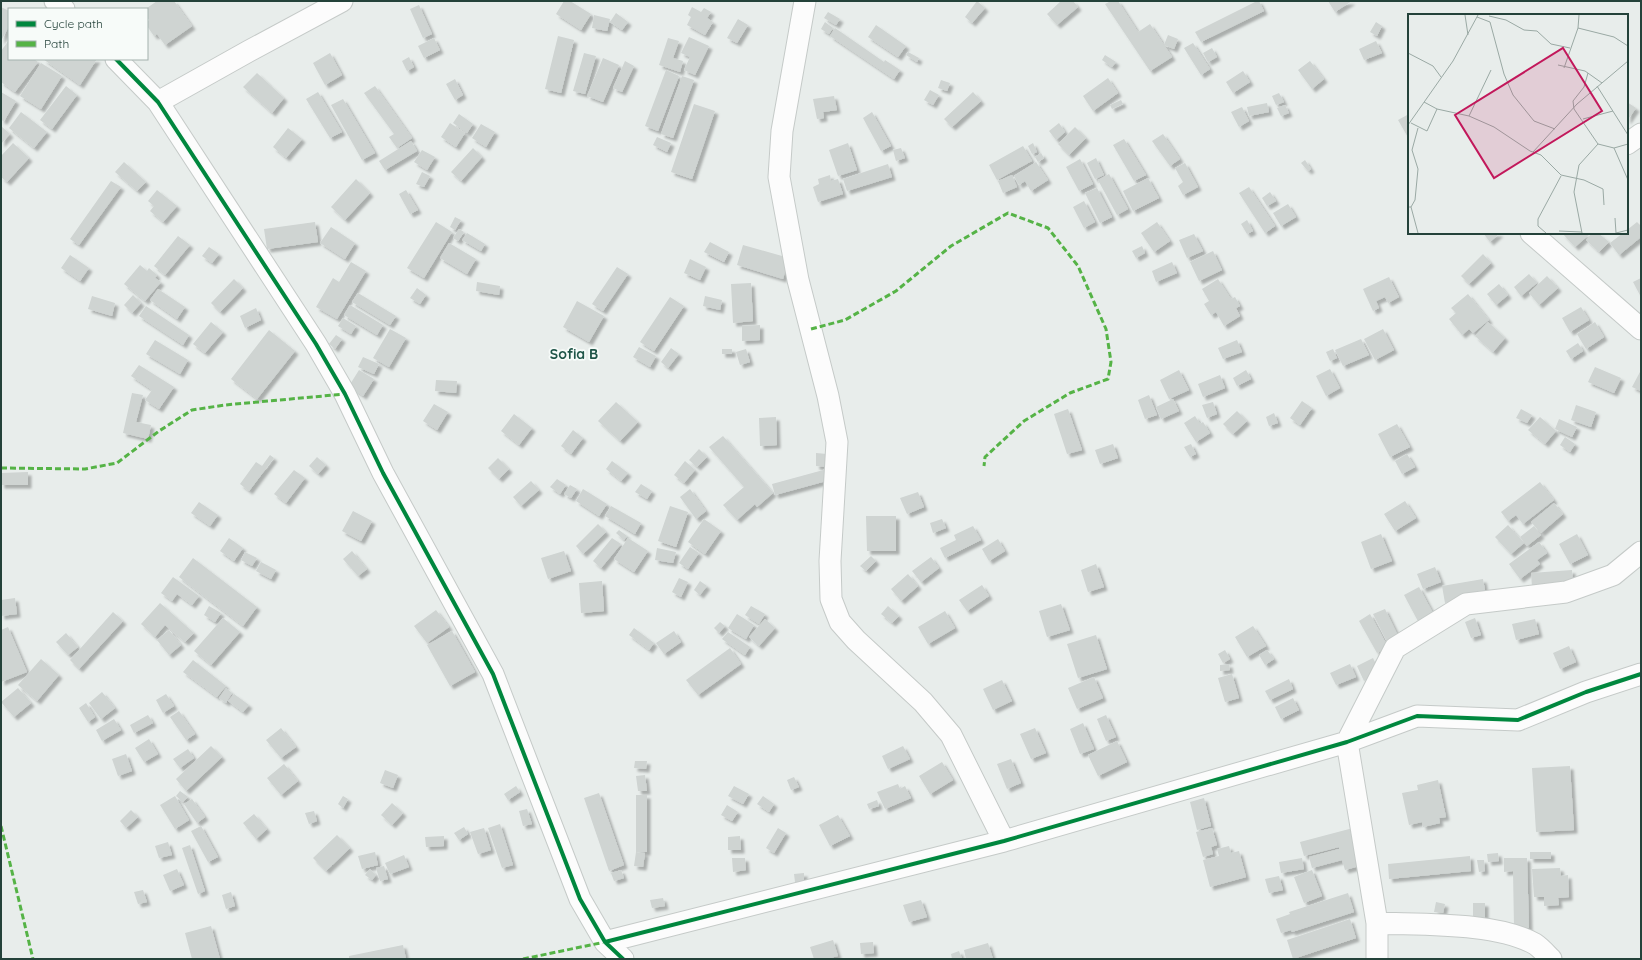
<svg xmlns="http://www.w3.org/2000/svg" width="1642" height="960" viewBox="0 0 1642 960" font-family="Quicksand,sans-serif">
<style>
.building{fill:#cfd4d2;filter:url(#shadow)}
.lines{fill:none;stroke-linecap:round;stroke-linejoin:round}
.minor-casing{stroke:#c5cac8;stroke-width:23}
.minor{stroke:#fcfcfc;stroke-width:21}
.quiet{stroke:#55b346;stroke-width:3;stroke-dasharray:6 3;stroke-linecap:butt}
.cycleway-casing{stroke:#f7fbf9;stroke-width:6}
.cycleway{stroke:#00873e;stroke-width:4}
.labels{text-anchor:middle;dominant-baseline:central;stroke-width:3.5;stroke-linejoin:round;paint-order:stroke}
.quarter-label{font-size:14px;font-weight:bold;fill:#1f5548;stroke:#f7fbf9}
.inset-road{fill:none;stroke:#9aa9a4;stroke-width:1}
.view{fill:#c2185b;fill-opacity:0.15;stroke:#c2185b;stroke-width:2}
.inset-edge{fill:none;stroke:#24423a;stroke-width:2}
</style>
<defs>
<filter id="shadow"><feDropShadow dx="3.5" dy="3.5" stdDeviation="1" flood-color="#0004"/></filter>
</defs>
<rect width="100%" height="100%" fill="#e8edeb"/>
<path class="building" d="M157,1H174L192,26L165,45L157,34L154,36L147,26V22L149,20L147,17V8Z
M564,1H570L591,14L581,30L556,14Z
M977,1L985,8L972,23L965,17Z
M1061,1H1073L1078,7L1057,25L1047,14Z
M1111,1H1118L1138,32L1150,24L1172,57L1150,71L1105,4Z
M1257,1H1259L1264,11L1201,42L1195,32Z
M1328,1H1352L1335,12Z
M419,5L432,34L423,38L410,9Z
M1,7L9,11V26L1,41Z
M692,7L701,12L704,8L711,12L707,18L713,22L705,35L687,25L691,17L688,15Z
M828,12L840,19L836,25L824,18Z
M616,13L628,22L622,30L610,22Z
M594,15L610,19L607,31L592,28Z
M738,19L748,25L737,43L727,38Z
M825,22L833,28L829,34L821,29Z
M1376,22L1382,26L1377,36L1370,32Z
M876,25L906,46L898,57L868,37Z
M835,28L884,62L885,60L900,70L894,79L830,36Z
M1168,35L1178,39L1174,49L1164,45Z
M558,36L574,40L561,93L545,89Z
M689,37L709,46L695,75L684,70L690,57L681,53Z
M434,38L440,50L424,58L418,46Z
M668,38L679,41L673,58L683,61L680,72L659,65Z
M9,40V59H34L38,62L15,92L1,82V51Z
M1376,41L1382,53L1364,60L1359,49Z
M1193,43L1210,69L1201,75L1184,48Z
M1212,48L1217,57L1208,62L1203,53Z
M908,52L919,58L917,62L906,55Z
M330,53L342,75L325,85L313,63Z
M584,53L596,56L585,94L573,91Z
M1105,55L1116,62L1112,67L1102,60Z
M409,57L414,67L407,71L402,61Z
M603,58L619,65L603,102L587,96Z
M43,59H97L80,85Z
M625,61L634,66L622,92L613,88Z
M1310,61L1324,79L1312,89L1298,70Z
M41,63L62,76L41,109L20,96Z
M666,70L679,76L658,131L645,126Z
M1243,71L1250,82L1233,93L1226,82Z
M257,73L284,98L272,113L243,87Z
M682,76L694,80L673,138L661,134Z
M1108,78L1118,93L1093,111L1083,96Z
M455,79L463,95L455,100L446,84Z
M941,80L950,83L947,91L938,88Z
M66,86L77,95L52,129L40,120Z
M375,86L412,138L397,148L389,137L394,134L364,93Z
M930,90L939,95L933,105L924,100Z
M1,92L16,101L4,121L1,120Z
M318,92L342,132L330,138L306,99Z
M973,92L981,101L952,127L944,119Z
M1279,93L1284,102L1276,105L1272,96Z
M834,96L837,110L823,112L824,118L817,119L813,99Z
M343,99L375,153L362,160L331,105Z
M1121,100L1123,104L1112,109L1110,105Z
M1627,102L1636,108L1627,121Z
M1267,103L1269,112L1249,116L1247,107Z
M694,104L715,111L692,179L671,172Z
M1285,105L1289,113L1281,116L1277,108Z
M1242,107L1249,121L1239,127L1231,112Z
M21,112L47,132L34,148L9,128Z
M872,112L891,146L881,151L863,118Z
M459,114L473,124L467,133L453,123Z
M1409,114V139L1398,120Z
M450,123L465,133L456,147L441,137Z
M1059,123L1065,132L1056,140L1049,131Z
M481,124L495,132L486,147L472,138Z
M1,126L10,134L1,144Z
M1075,127L1086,138L1069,155L1058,144Z
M288,128L302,139L286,158L273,147Z
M1163,134L1180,159L1170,166L1152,141Z
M657,137L671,143L667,152L653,145Z
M1124,139L1146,175L1134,181L1113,145Z
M411,141L417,151L385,170L379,161Z
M13,143L29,158L7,182L1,177V156Z
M848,143L857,170L838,176L829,150Z
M1033,143L1037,152L1032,154L1028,146Z
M1023,146L1032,161L997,180L989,165Z
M473,148L482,157L461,181L451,172Z
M901,148L905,158L896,161L893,150Z
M422,150L435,157L427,170L414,162Z
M1041,153L1044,158L1038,162L1035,157Z
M1096,158L1104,175L1095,179L1087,163Z
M1080,159L1093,184L1079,191L1066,167Z
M1305,160L1311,169L1308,171L1301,163Z
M124,162L146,182L137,191L115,172Z
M1036,162L1048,180L1031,191L1025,181L1019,185L1014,176Z
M1185,163L1198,187L1183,195L1178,186L1183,182L1175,168Z
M888,164L892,177L847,191L843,179Z
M422,172L430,176L424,187L416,184Z
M1109,174L1128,209L1117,215L1098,180Z
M830,175L831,181L838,179L843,194L818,202L813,187L819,184L818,179Z
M1012,175L1017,187L1003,193L998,181Z
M1148,178L1159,198L1133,211L1123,191Z
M356,179L370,193L345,220L331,207Z
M111,181L121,187L79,245L70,239Z
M1249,187L1275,226L1265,233L1239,193Z
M1097,188L1112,217L1100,223L1085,193Z
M157,190L177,206L163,222L150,211L154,206L148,201Z
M406,190L418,210L410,214L399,194Z
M1270,192L1276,201L1267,206L1262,198Z
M1084,201L1095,222L1084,228L1073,207Z
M1288,204L1296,217L1281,226L1273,213Z
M455,217L461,220L455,230L450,227Z
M1247,220L1253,231L1247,234L1241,224Z
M315,222L318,242L267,249L264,229Z
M436,222L452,232L424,278L407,268Z
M1157,222L1170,241L1154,252L1141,233Z
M1637,222L1641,226V237L1619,255L1610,243L1623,233H1627V230Z
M331,227L355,243L345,259L320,243Z
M459,229L464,232L458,241L453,238Z
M467,233L485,244L481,251L462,240Z
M1483,233H1500L1490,242Z
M1562,233H1591L1575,247Z
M1592,233H1598L1609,242L1599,252L1586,240Z
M1194,234L1203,251L1187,258L1179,240Z
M178,236L190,245L165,275L154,266Z
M710,242L729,252L724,262L704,252Z
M449,243L476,259L467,274L440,258Z
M743,245L789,258L783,279L737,265Z
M1142,246L1145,253L1136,258L1132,251Z
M209,247L219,254L212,263L202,256Z
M1213,251L1222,270L1199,281L1190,262Z
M1483,254L1491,263L1469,284L1461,276Z
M70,255L89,268L80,281L61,268Z
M690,259L706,267L700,280L684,273Z
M351,262L366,271L337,319L316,307L333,278L339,282Z
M1172,262L1177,273L1156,282L1152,271Z
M140,265L147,271L149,268L157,275L155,278L161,282L145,301L124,284Z
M617,267L628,274L603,311L592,304Z
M1529,274L1537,283L1521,296L1514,287Z
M1547,276L1558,288L1539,305L1529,293Z
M1389,277L1399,297L1388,303L1385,297L1376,301L1379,308L1373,311L1363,289Z
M1641,278V297L1633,282Z
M234,279L243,288L220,312L211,303Z
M1218,279L1231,299L1235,297L1240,306L1236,308L1240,316L1224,326L1216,312L1211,315L1204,304L1209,301L1202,289Z
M477,282L500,286L499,295L476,291Z
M751,283L753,321L733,323L731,284Z
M1499,284L1508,295L1496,305L1487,294Z
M417,288L426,295L420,304L410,298Z
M158,289L185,307L177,319L150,300Z
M358,293L396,316L390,325L352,302Z
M1468,294L1489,320L1473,333L1469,329L1462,335L1449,319L1456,313L1451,308Z
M133,295L141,303L132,313L124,305Z
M92,296L115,303L112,316L88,309Z
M705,296L722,300L720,310L703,306Z
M670,297L684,306L654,351L640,342Z
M577,301L604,316L589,342L563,327Z
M350,305L383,325L377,335L344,315Z
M146,306L189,335L183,345L139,316Z
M1581,307L1589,320L1570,332L1562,318Z
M256,308L261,320L245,328L240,316Z
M343,318L356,326L351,334L338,326Z
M211,322L223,332L205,353L193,344Z
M1488,322L1505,338L1493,352L1475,336Z
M1595,322L1604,337L1586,349L1577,334Z
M760,325V340L742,341V326Z
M390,329L406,338L389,367L373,358Z
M1383,329L1394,350L1375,360L1364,339Z
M269,330L295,351L257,399L231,379Z
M336,335L342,339L335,349L329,344Z
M1361,339L1369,355L1343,366L1335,350Z
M155,340L188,360L180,374L146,354Z
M1237,340L1242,352L1223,359L1218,348Z
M1578,343L1583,351L1571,359L1566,351Z
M639,347L656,356L650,367L633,357Z
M671,348L679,354L668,368L661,362Z
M722,349H732V354H722Z
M746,349L750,362L740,365L736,352Z
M1333,349L1337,358L1330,361L1326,352Z
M363,357L379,364L374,374L358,367Z
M139,365L174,387L159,409L145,400L152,390L131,376Z
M1595,367L1621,378L1614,393L1588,382Z
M1330,369L1340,388L1326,396L1316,376Z
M359,370L374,379L363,396L349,386Z
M1179,370L1189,390L1169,399L1160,380Z
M1246,370L1251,379L1237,386L1233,378Z
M1641,370V391L1632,387Z
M1220,375L1225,388L1203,397L1198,384Z
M436,380L457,381L456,393L435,391Z
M132,393L143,395L136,422L151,425L148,439L123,433Z
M1149,395L1157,415L1145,419L1138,400Z
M1173,399L1179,411L1161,419L1156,407Z
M1302,401L1312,408L1300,425L1290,418Z
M616,402L638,422L620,441L598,421Z
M1213,402L1217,414L1207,418L1202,405Z
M434,404L448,412L437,430L423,421Z
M1576,405L1596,412L1591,427L1571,420Z
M1068,409L1082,450L1067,454L1054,414Z
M1521,409L1532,415L1527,423L1516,418Z
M1237,411L1247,421L1233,434L1223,424Z
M1274,413L1278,423L1269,426L1266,417Z
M514,414L532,428L519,445L501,431Z
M1195,416L1200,424L1203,422L1210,433L1196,442L1184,423Z
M776,417L777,445L760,446L759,418Z
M1540,417L1556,431L1545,444L1528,430Z
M1559,419L1577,427L1572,437L1555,429Z
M1397,424L1410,447L1390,457L1378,434Z
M573,430L583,438L571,454L561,446Z
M723,436L773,493L757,507L755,504L737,520L723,505L744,487L709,447Z
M1565,437L1575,444L1570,452L1560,445Z
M1113,444L1118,458L1100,464L1095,450Z
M1191,444L1196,454L1190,457L1184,447Z
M699,449L707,457L697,467L689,460Z
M816,453L827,454L826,467L816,466Z
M1407,454L1415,467L1402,474L1395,461Z
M270,455L274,458L249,491L240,484L256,462L262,466Z
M317,457L326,465L318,474L309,466Z
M498,458L509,469L499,479L488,468Z
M612,461L628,473L621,481L606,469Z
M685,461L695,470L684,483L674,475Z
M827,469L830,480L775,495L772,484Z
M294,470L305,478L286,503L274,494Z
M28,472V485H1V473Z
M557,479L566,485L560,494L550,487Z
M531,481L539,490L521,506L513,497Z
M1540,482L1554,500L1523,524L1516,515L1508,521L1501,512Z
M641,484L652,491L647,499L635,492Z
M570,485L577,489L571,498L564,494Z
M583,489L607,504L599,516L576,501Z
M690,489L706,511L696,519L680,497Z
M918,492L924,507L907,514L900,498Z
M1405,501L1416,518L1395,531L1384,514Z
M199,502L218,515L210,526L191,513Z
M1554,503L1563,514L1541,533L1531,522Z
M611,506L641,523L635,534L605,516Z
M670,506L688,512L676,547L658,541Z
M353,511L372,521L361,541L342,531Z
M866,516H896V551H867Z
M704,519L721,531L705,554L688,542Z
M942,519L946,528L933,533L930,523Z
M598,524L606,532L583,554L576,546Z
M1508,525L1524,543L1511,554L1495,537Z
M973,526L981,540L945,558L940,548L956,540L954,535Z
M1534,526L1541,535L1527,546L1520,537Z
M619,530L627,536L624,540L616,533Z
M1381,534L1392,561L1371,569L1361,542Z
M1577,534L1588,555L1570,564L1559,544Z
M229,538L243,548L234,561L220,551Z
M612,538L621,544L601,568L593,561Z
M628,538L648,551L634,572L614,559Z
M998,539L1005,551L989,561L982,549Z
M1539,542L1547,553L1537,560L1540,564L1520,579L1509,564Z
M690,547L699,553L688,569L679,563Z
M657,548L676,552L673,563L655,560Z
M352,551L367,569L358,576L343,559Z
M564,551L571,571L548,579L541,558Z
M245,552L257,558L252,566L241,560Z
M871,556L876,561L866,571L860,566Z
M931,557L939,568L921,582L912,571Z
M193,558L257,607L243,626L179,577Z
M261,562L276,570L271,579L256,571Z
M1096,564L1104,587L1088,592L1081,570Z
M1435,567L1441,582L1423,589L1417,574Z
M1572,570L1573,584L1532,587L1531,573Z
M908,574L918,586L901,601L891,589Z
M173,577L199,596L192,605L177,594L172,601L161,593Z
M679,578L688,582L681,597L672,592Z
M1483,579L1486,596L1445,603L1442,586Z
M602,581L604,611L581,613L579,583Z
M700,581L707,586L700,595L694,590Z
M982,585L989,596L967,611L959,600Z
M1419,587L1435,617L1420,625L1404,595Z
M15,598L17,614L1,616V600Z
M160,603L194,633L185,642L165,625L155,637L141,624Z
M1061,604L1070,630L1047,637L1039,611Z
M209,606L221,613L215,622L204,615Z
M751,606L765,614L759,624L745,615Z
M888,606L899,616L892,623L881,614Z
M1385,609L1399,638L1388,644L1373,614Z
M436,610L449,627L427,643L414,626Z
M945,611L955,628L928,644L918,627Z
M113,612L123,621L79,669L70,660Z
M737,614L754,625L746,639L728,628Z
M1370,614L1388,647L1377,653L1359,621Z
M223,618L240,632L211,665L194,651Z
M1475,618L1481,635L1471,638L1465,622Z
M765,619L775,628L759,646L749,637Z
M1535,619L1539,634L1516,640L1512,624Z
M720,622L725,626L719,633L714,628Z
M1253,626L1266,646L1247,657L1235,637Z
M8,627L27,672L1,682V630Z
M634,628L654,643L649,650L629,635Z
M169,630L181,645L169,655L157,640Z
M452,631L475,672L450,686L427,645Z
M674,631L681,642L664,654L656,643Z
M728,632L750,647L745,655L722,639Z
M66,633L78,647L68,655L56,642Z
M1096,635L1107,669L1078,678L1067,644Z
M1569,646L1576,662L1560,669L1553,653Z
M730,648L741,664L698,695L686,680Z
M1225,650L1230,659L1223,663L1218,654Z
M1267,650L1274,659L1265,665L1259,655Z
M1373,658L1380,673L1364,681L1357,666Z
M41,659L59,675L37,701L18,685Z
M193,660L226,686L217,697L183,672Z
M1229,664L1230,670L1220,671V665Z
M1350,664L1356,677L1336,685L1330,673Z
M1232,674L1239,698L1225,702L1218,678Z
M1094,677L1103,698L1077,709L1068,688Z
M1289,679L1293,689L1270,700L1265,691Z
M1002,680L1012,701L993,710L983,689Z
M18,688L31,703L14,717L1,702Z
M226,688L232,693L226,703L219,698Z
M102,692L115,708L101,719L89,703Z
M166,694L174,706L163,713L156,700Z
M234,694L249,705L243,712L228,701Z
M1293,698L1299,710L1281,719L1275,707Z
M86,703L95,717L88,722L79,708Z
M179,711L195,734L186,740L170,717Z
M148,715L153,723L134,733L130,725Z
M1106,715L1116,737L1106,741L1097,719Z
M114,719L121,730L102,741L96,730Z
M1083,723L1094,749L1080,754L1070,729Z
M281,728L296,747L281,758L266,740Z
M1035,728L1046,753L1031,759L1020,734Z
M149,739L158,754L144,762L135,748Z
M1117,741L1127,762L1098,776L1088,755Z
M211,746L222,757L186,791L176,779Z
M903,746L910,759L888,769L882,756Z
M188,749L194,758L180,768L173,759Z
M126,754L132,771L118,776L112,759Z
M1011,759L1021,783L1007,789L997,764Z
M635,761H647L646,769L634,768Z
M942,762L953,780L930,794L919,776Z
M284,764L298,781L281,795L267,778Z
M1570,766L1574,830L1536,832L1532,768Z
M385,770L398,775L393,788L380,783Z
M645,775L647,791H638L636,776Z
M794,777L799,787L791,790L787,780Z
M1438,780L1446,817L1439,818L1440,823L1423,827L1422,822L1409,825L1402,793L1418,790L1417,785Z
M898,784L900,789L905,786L911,798L885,809L877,792Z
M516,786L520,792L508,800L504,794Z
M734,786L749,794L743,804L728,796Z
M180,791L188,797L183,802L176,796Z
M599,793L624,865L609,871L584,798Z
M636,795H647V852H636Z
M175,796L189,820L175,829L160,805Z
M343,796L348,799L343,808L338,804Z
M763,796L774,804L769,812L757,804Z
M1204,798L1211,826L1197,830L1190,802Z
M192,799L205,817L197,823L184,804Z
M877,800L879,806L869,809L867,804Z
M392,803L403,813L392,825L381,815Z
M727,805L738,812L732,821L721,815Z
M527,809L532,824L523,826L519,811Z
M131,810L138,817L126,828L120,821Z
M314,811L317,821L309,824L305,813Z
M254,814L267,829L256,839L243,823Z
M838,815L850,836L830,846L819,825Z
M500,824L513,865L502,868L488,828Z
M201,826L218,857L208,862L191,831Z
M464,827L468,834L459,840L454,833Z
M484,828L491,850L478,854L470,832Z
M778,828L786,833L774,853L766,848Z
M1212,828L1217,845L1211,847L1213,854L1203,857L1196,832Z
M1353,828L1363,865L1345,870L1342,860L1312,868L1309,857L1339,849V847L1304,856L1300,842Z
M337,835L350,848L326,871L313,858Z
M444,836V846L426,847L425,837Z
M740,836L741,850H728V837Z
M168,842L172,855L159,858L155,846Z
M190,845L205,891L198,894L182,848Z
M1229,846L1231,853L1239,851L1246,877L1210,887L1203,860L1219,856L1217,849Z
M375,852L378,865L362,869L358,856Z
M636,852L645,853L643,867L634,866Z
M1530,852H1551V859H1530Z
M1498,853L1499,861L1488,862L1487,854Z
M404,855L409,867L390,874L385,863Z
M1470,856L1471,871L1389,879L1388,864Z
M732,858H745L746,870L733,872Z
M1302,858L1304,869L1281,873L1279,862Z
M1504,858H1527L1529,928H1514L1513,871L1504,872Z
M1477,860H1484L1485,871L1479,872Z
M384,866L388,879L380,881L376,868Z
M1560,868L1561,876L1568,875L1569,897L1558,898L1559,905L1544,906V897H1534L1532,869Z
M177,869L184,885L170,891L163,875Z
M370,869L376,875L372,880L365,875Z
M621,870L624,878L614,881L611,873Z
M1312,870L1322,896L1304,903L1294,877Z
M804,873V882H795L794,874Z
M1279,876L1283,890L1269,893L1265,879Z
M143,890L147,902L138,904L134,892Z
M231,892L235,906L226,909L222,895Z
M1348,893L1354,912L1292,932L1291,930L1281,933L1276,919L1290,914L1289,912Z
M663,898L665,906L652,908L650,900Z
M921,900L927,917L909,922L903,905Z
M1436,902L1445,904L1443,913L1434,912Z
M1473,903H1485V925H1473Z
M1350,919L1356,938L1293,959L1287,940Z
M211,926L220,959H192L185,933Z
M833,940L838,956L826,959H814L810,947Z
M873,942L874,953L861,954L860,943Z
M988,943L993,959H966L964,950Z
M403,945L406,959H349V956Z
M959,951L962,959H952L951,954Z"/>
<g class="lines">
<g class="minor-casing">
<path id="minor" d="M55,1L64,9
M805,1L782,131L779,177L798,280L828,396L837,442L830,561L831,599L840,622L856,640L923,702L951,735L1004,841
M116,59L158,102L316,344L345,394L383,473L493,674L580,899L605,942L623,959
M158,102L249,51L342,1
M1627,144L1641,134
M1531,233L1641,329
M1377,923C1422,925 1496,922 1535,944C1541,948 1546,954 1551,959
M605,942L1004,841L1347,742L1417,716L1518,720L1586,692L1641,674
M1377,959V923L1347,742L1395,648L1466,604L1566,592L1613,575L1641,552"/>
</g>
<use href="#minor" class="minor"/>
<path class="quiet" d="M811,329L845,320L896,291L951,246L1008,213L1048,228L1078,266L1106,329L1111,362L1108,379L1070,393L1024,421L985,457L984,466
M1,468L85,469L117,463L159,431L192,410L225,405L345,394
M1,826L33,959
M523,959L605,942"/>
<g class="cycleway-casing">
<path id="cycleway" d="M116,59L158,102L316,344L345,394L383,473L493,674L580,899L605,942L623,959
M605,942L1004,841L1347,742L1417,716L1518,720L1586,692L1641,674"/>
</g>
<use href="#cycleway" class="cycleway"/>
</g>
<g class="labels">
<g class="quarter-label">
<text x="574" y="354">Sofia B</text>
</g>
</g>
<g transform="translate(1408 14)">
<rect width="220" height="220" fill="#e8edeb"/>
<path class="inset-road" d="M57,1L60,21M81,2L98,6L116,16L129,17L143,30L162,34M69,3L82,8L96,60L105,81L126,107L147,115M170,14L206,23L220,32M0,39L25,52L33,63M150,51L177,57L194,69M156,54L170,14L171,1M180,59L176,73L165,87L166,95L190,130M189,72L220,121M16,88L29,95L61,102L86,113L122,137L133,141L153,161L176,166L195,175L196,191M61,102L83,56M175,105L205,97M3,109L19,117L29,95M0,111L45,47L70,1M206,134L220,166M125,138L169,90L220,47M0,193H3L10,219M3,193L7,186L10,155L4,136L10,114M207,204L208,219M151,217L174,218M138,219L130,212V205L153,162M174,219L166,178L171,151L190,130L206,134L220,130M208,219L220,216"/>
<path class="view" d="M155,34L194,97L86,164L47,101Z"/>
<rect width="220" height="220" class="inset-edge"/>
</g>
<rect width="1642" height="960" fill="none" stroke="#24423a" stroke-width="4"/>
<rect x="8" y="8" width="140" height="52" fill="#f7fbf9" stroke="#a3b1ad"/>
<rect x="16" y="21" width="20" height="6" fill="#00873e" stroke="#a3b1ad"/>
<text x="44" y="28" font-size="12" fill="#24423a">Cycle path</text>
<rect x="16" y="41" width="20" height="6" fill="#55b346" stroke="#a3b1ad"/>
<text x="44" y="48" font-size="12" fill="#24423a">Path</text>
</svg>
